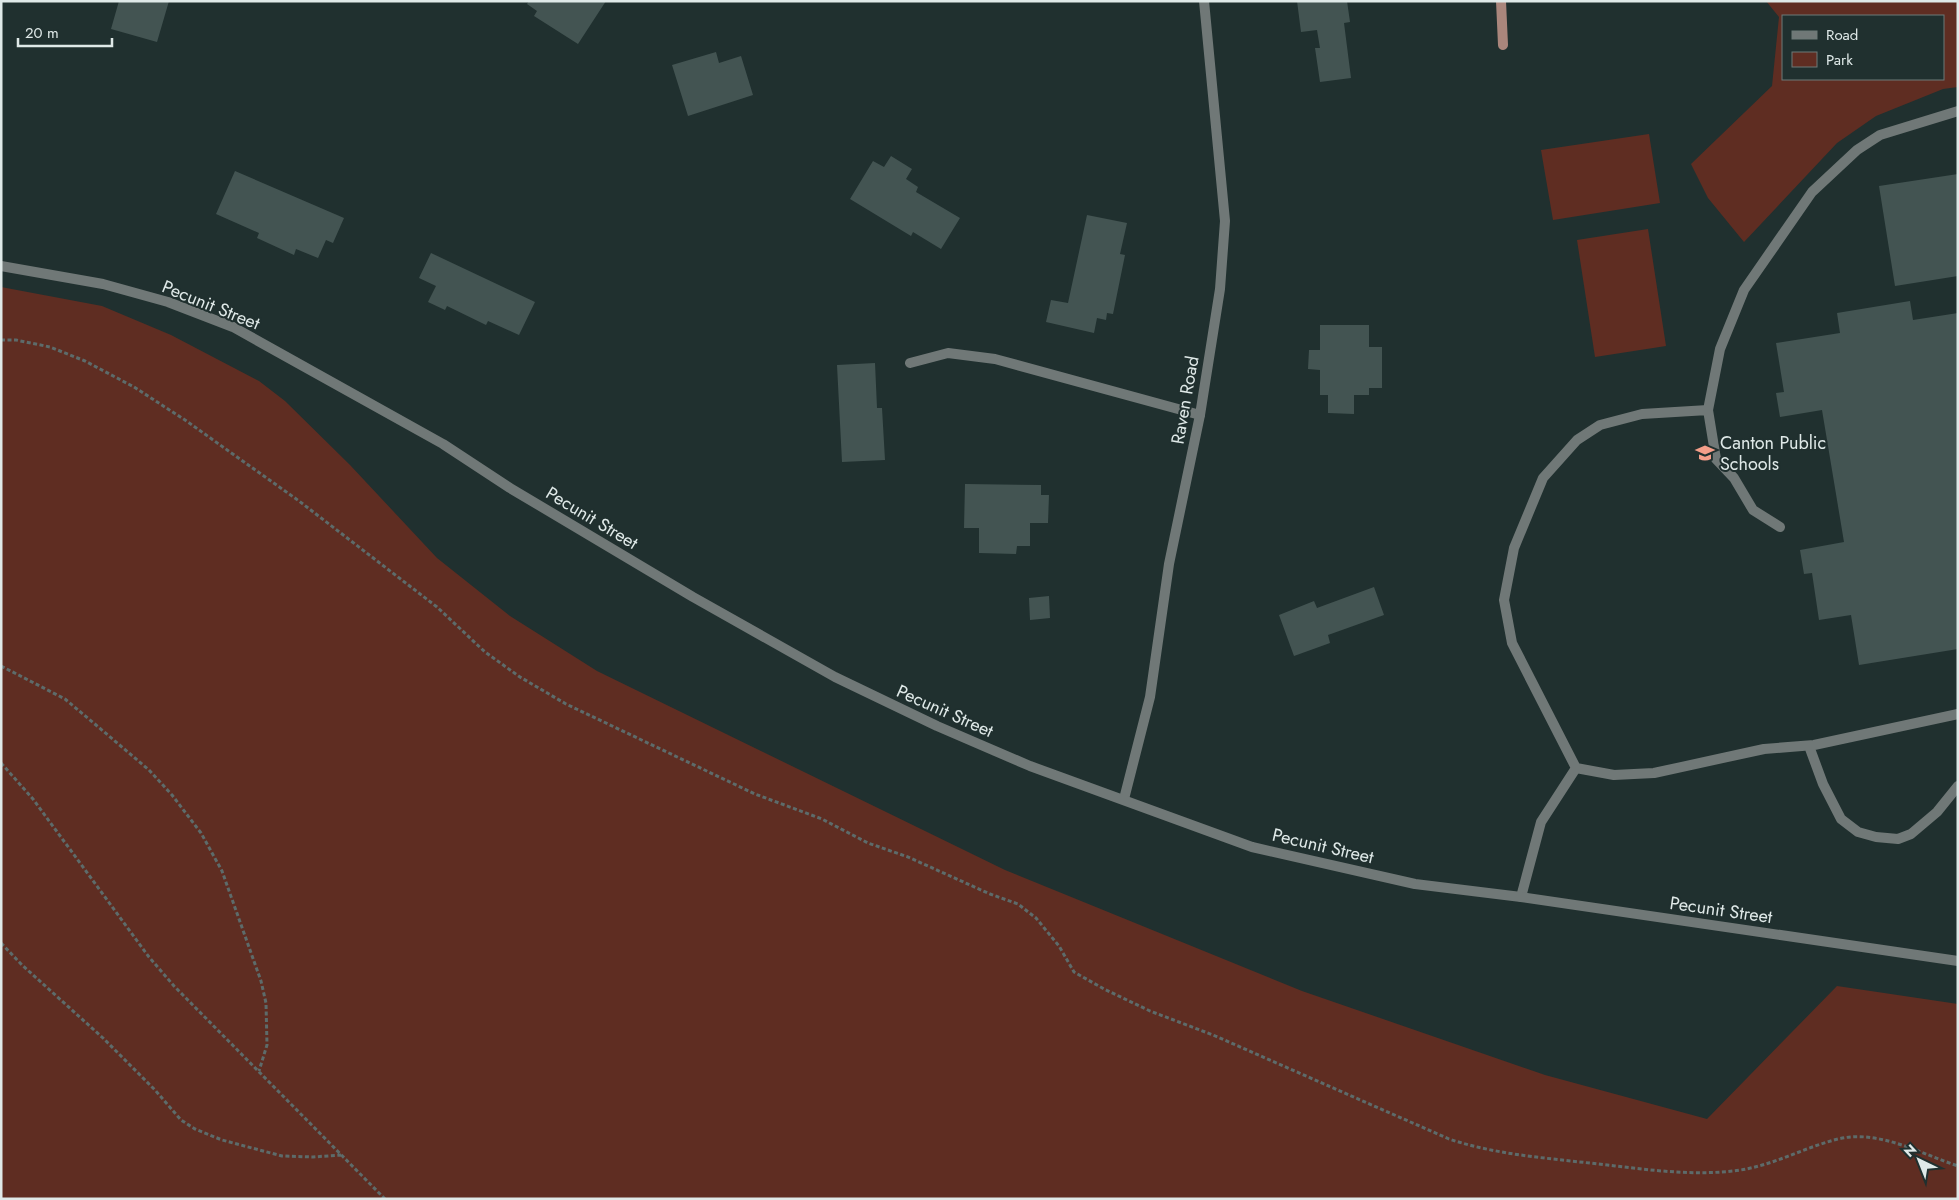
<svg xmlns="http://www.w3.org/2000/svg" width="1959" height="1200" viewBox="0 0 1959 1200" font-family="Jost,sans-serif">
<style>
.green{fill:#5f2d22;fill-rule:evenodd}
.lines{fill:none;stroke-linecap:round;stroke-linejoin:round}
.stream{stroke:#aa867c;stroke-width:10}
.building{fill:#435452}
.path{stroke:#5d6b6a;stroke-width:3;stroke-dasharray:4 2.5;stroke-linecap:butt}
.service{stroke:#707877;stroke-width:10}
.minor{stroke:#707877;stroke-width:10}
.tertiary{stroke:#707877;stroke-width:10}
.labels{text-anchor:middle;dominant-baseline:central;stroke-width:4;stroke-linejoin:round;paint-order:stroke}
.street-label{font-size:18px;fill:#dfe9e8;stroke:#20302f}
.poi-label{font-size:18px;fill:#dfe9e8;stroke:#20302f;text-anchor:start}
</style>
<rect width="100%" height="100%" fill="#20302f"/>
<path class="green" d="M1766,1H1958V87L1943,89L1876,116L1837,143L1744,242L1708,198L1691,164L1772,86L1779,17ZM1783,16H1943V79H1783Z
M1649,134L1660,203L1553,220L1541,150Z
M1648,229L1666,346L1595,357L1577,240Z
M1,287L102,306L171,335L259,381L285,401L350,465L437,558L510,616L597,671L1005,870L1302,991L1545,1075L1707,1119L1837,986L1958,1004V1199H1Z"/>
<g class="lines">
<path class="stream" d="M1501,1L1503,45"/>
</g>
<path class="building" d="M119,1H169L157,42L111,29Z
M529,1H606L578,44L534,16L537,11L527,4Z
M1297,1H1347L1350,22L1344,23L1351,78L1320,82L1315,48H1320L1317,30L1301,32Z
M716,52L719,63L741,56L753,95L688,116L672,65Z
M891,156L912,169L906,179L918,187L916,192L960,218L941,249L913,232L911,236L850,199L873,161L884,167Z
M235,171L344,218L333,243L326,240L318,258L296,249L294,255L257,238L259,233L216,214Z
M1958,174V276L1895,286L1879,186Z
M1087,215L1127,223L1120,254L1125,255L1113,314L1107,313L1106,320L1097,318L1094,333L1046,322L1051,300L1068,303Z
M431,253L535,302L519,335L488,321L486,325L447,306L445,310L428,302L436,286L419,278Z
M1910,301L1913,320L1958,313V649L1859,665L1851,615L1819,620L1812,573L1804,574L1800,550L1844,542L1822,410L1780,417L1776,393L1784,392L1776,343L1840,333L1837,313Z
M1320,325H1369V347H1382V388H1369V395H1354V414L1328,413V395H1320V370L1308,369L1309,350H1320Z
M875,363L877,408H882L885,460L842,462L837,365Z
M965,484L1041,485V495H1049L1048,523H1030V546H1017L1016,554L979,553V528H964Z
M1374,587L1384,615L1328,635L1330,643L1294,656L1279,615L1314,601L1317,608Z
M1049,596L1050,618L1030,620L1029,598Z"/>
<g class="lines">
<path class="path" d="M1,340H16L50,347L85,361L134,387L185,420L299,501L437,607L485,652L520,677L566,704L755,794L822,819L868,843L908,857L990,894L1018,904L1036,918L1059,946L1074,972L1104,989L1150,1011L1213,1035L1449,1139C1497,1155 1547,1158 1598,1164C1643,1169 1688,1176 1733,1171C1771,1167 1802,1148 1838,1139C1879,1129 1921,1154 1958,1166
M1,666L65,699L96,725L149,770L172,795L201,833L222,871L261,981L266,1003L267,1045L259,1071
M1,763L33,799L149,957L174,986L385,1199
M1,943L22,965L103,1038L155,1090L181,1120L195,1129L222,1140L282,1156L313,1157L341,1155"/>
<path class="service" d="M910,363L948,353L995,359L1200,415
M1708,410L1720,349L1744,290L1812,192L1857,150L1880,135L1958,111
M1809,746L1823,784L1841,819L1858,832L1876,837L1898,839L1911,834L1937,812L1958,786
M1576,768L1614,775L1654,773L1764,749L1814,745L1958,714
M1521,897L1541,822L1576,768L1512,643L1504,600L1514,548L1543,478L1577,440L1600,425L1642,414L1708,410L1716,459L1734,478L1753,510L1780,527"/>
<path class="minor" d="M1124,799L1150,697L1169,564L1200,415L1220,289L1225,221L1204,1"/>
<path class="tertiary" d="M1,266L103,284L168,302L233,327L443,444L510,488L693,597L835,677L937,726L1030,766L1252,847L1415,884L1521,897L1958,961"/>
</g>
<defs>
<g id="school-bare" transform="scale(1.5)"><path d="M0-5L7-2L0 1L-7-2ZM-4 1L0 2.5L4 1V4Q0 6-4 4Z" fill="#f49e89" stroke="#20302f" stroke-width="2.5" paint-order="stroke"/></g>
</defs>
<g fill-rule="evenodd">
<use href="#school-bare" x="1705" y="453"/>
</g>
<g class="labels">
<g class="street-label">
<text transform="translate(211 305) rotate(22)">Pecunit Street</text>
<text transform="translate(1185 400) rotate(-80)">Raven Road</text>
<text transform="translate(592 518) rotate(31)">Pecunit Street</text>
<text transform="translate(945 711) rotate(24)">Pecunit Street</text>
<text transform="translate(1323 846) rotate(13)">Pecunit Street</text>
<text transform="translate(1721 910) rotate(8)">Pecunit Street</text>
</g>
<g class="poi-label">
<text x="1720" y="443">Canton Public<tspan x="1720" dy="21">Schools</tspan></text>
</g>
</g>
<rect width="1959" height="1200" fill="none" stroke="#dfe9e8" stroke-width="5"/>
<rect x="1782" y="15" width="162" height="65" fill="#20302f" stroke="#6c7a79"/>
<rect x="1792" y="31" width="25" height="8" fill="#707877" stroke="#6c7a79"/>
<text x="1826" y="40" font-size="15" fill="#dfe9e8">Road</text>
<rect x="1792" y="52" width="25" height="15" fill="#5f2d22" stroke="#6c7a79"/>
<text x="1826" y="65" font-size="15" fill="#dfe9e8">Park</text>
<g transform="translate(1919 1160) rotate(317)" stroke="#20302f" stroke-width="4" paint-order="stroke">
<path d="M0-4L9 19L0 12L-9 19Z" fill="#dfe9e8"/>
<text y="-8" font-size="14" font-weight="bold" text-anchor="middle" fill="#dfe9e8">N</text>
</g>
<path d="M18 38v8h94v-8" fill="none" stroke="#dfe9e8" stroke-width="2.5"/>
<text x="25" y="38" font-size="15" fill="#dfe9e8" stroke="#20302f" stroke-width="4" paint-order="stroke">20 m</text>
</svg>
